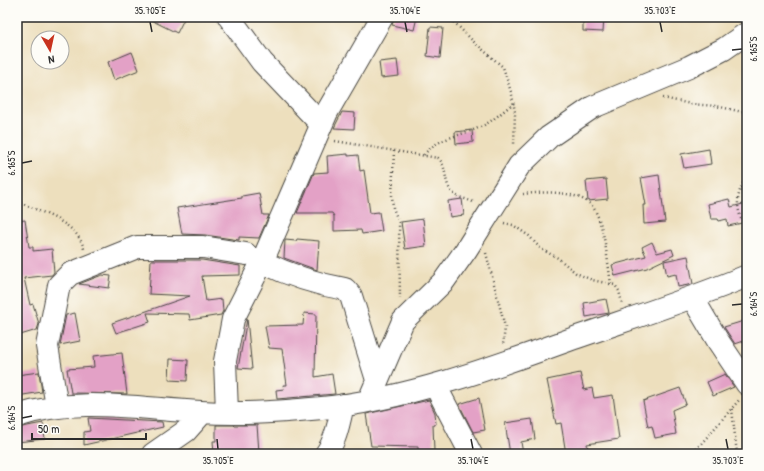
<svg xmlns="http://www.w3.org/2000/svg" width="764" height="471" viewBox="0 0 764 471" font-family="'Patrick Hand',sans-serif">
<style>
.building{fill:#e3a1c6}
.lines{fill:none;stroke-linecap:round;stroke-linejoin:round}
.minor-casing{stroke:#484641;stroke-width:24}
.path{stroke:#484641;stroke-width:2.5;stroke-dasharray:1 3;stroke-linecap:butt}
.minor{stroke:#fff;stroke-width:22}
.ticks{fill:none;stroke:#2b2b2b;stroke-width:1.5}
.neatline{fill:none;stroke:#2b2b2b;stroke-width:1.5}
.ticks-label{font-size:10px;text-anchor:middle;fill:#2b2b2b}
</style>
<rect width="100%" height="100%" fill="#fdfcf7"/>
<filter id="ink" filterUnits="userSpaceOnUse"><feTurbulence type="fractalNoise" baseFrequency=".025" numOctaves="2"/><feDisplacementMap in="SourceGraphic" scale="8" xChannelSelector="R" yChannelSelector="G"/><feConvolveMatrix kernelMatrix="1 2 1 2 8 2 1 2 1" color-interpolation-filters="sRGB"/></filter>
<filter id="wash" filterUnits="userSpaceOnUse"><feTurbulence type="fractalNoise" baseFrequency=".012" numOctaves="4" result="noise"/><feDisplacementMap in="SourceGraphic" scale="16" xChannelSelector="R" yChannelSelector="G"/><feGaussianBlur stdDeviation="0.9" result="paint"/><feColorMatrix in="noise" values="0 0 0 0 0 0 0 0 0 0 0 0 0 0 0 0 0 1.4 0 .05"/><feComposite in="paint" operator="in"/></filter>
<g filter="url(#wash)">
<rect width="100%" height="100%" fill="#eddfbd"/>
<g id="blocks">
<path class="building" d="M145,17H185L177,33Z
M394,17H417L414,30L392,25Z
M583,17H604L603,32L583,31Z
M430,27L443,28L440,58L427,56Z
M132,52L139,70L114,80L108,62Z
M397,60L399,76L381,78L379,62Z
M342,112L355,113L354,129L334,128Z
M472,130L473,142L456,144L455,132Z
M709,149L711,164L684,168L681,154Z
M348,154V156L358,155L360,171L364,170L370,213L379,212L382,231L362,234L361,230L334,231V216L332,213H297L314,173L328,172L327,156Z
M659,175L665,222L644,224L643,205H646L641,178Z
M606,179L608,199L588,201L586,181Z
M259,193L263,215H269L259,238L239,237V240L205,235L182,234L177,208L242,198V196Z
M462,199L464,215L450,217L448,201Z
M729,199L731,207L747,203V222L728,226L727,219L719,221L718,219H711L708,204Z
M423,219L426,246L405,249L401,222Z
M25,220L29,247H33V251L52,249L54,272L52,275L24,278L30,305L33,304L39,324L37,330L17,336V265H19L17,221Z
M297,239L319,241L317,270L284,258L285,240L296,241Z
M652,242L657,253L672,249L674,255L647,268L615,276L612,265L646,256L642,247Z
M688,256L693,284L678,287L676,274L667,276L664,261Z
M151,260H202L240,266V275L202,276L206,301L222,299L223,311L221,315L190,320L189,314L147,313L150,322L116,333L112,323L190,296L149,294Z
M102,275L111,276L109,288L79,284Z
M606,299L609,313L586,317L584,303Z
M75,313L80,341L60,345L66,315Z
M304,313L316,314L315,377L332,374L335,394L277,399L276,390L284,389L283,385H287L282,349L269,348L265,326L303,325Z
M247,319L252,369L238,368Z
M747,320V340L735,344L724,327Z
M122,353L127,394L71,393L67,369L94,367L93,356Z
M170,359L188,360L187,381L169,380Z
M39,372L42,392L17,396V375Z
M580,373L584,390L592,388L594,398L613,395L619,439L587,444L589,454H566L561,423L556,424L547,380Z
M725,374L734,387L713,396L707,382Z
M680,388L686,404L672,410L676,434L655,438L652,426L648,427L643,401Z
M479,398L485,430L473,432L459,404Z
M429,400L435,413L436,424L433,425L434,451L418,452V447L371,446L366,414Z
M88,418L162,422L163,427L84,445V432L90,431Z
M532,419L535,439L521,442L523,454H510L505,423Z
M43,423L45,439L17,442V428Z
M216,425H257L259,452L214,454L213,441H216Z"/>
</g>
</g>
<g filter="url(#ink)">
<use href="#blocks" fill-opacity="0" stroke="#484641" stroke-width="1"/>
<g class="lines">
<g class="minor-casing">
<path id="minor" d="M229,17L262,62L321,124
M262,262C289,275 315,284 345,289L351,296L377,380
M692,297L718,341L747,384
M435,385L471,454
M369,400L403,321L444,281L466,250L519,166L549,137L593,107L689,67L724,49L747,33
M57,407L47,346L59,285L70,274L137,247H203L246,254
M227,412L225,361L233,319L262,262L327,112L382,17
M17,416C77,396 139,409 201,412C241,415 282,412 322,408C403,400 492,368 569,340C629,319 689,300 747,276
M153,454L186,431L202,413
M326,454C336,440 339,422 343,405"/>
</g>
<path class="path" d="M451,19L475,43L503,67L512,95L515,112L514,145
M663,98L691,104L716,106L747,113
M335,141L438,158C448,167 443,182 452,192C457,198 468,199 475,203
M394,151L392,195L393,208L399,223L400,299
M424,155C436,138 460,136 478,128C491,123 503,111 514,103
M747,176C733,199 737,210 747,234
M523,194C542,192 572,190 589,203C604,214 608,266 611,284
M17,201C39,212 78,222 84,249
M504,223L513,225L529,236L541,249L558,258L576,273L592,280L615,285L619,291L622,303
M486,253L505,327L503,345
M732,409L737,454
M689,454L701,444L740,399"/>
<use href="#minor" class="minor"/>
</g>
</g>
<path class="ticks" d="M150,22L152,32M405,22L407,32M660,22L662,32M732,50L742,49M22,163L32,161M732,305L742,304M22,418L32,416M217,439L218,449M471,439L473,449M726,439L728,449"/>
<rect width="764" height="471" fill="none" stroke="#fdfcf7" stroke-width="44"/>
<g transform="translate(50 50) rotate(171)"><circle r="19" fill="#fdfcf7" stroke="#a9a8a5"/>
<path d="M0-3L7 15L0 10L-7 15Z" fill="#c8321e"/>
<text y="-6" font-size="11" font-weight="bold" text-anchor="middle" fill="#2b2b2b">N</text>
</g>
<path d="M32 433v6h114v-6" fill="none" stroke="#2b2b2b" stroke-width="2"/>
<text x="38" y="433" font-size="12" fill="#2b2b2b" stroke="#fdfcf7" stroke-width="3" paint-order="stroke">50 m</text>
<rect x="22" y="22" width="720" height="427" class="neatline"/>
<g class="ticks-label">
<text x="150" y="14">35.705°E</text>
<text x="405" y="14">35.704°E</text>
<text x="660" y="14">35.703°E</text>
<text transform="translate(753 49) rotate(-90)" y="4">6.165°S</text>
<text transform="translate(11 163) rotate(-90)" y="4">6.165°S</text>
<text transform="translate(753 304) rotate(-90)" y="4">6.164°S</text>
<text transform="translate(11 418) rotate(-90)" y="4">6.164°S</text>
<text x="218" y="464">35.705°E</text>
<text x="473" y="464">35.704°E</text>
<text x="728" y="464">35.703°E</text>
</g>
</svg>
